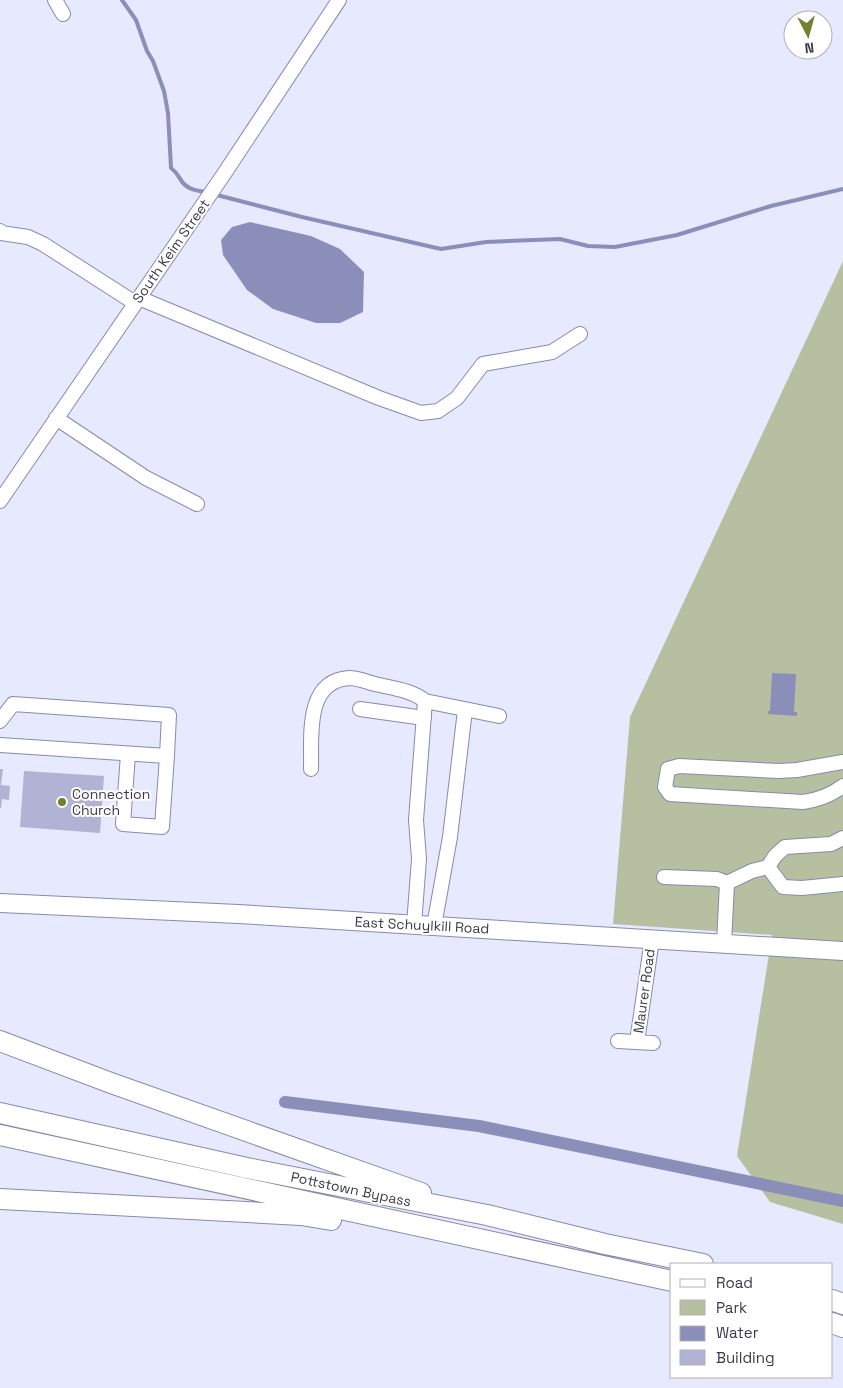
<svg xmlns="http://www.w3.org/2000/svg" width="843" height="1388" viewBox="0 0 843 1388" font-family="'Space Grotesk',sans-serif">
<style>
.green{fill:#b7bfa1}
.water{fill:#8c8eba}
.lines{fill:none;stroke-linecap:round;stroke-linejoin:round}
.stream{stroke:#8c8eba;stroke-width:4}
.canal{stroke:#8c8eba;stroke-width:12}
.building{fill:#b1b2d4}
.minor-casing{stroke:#898aab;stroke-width:16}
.major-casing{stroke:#898aab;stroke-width:20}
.highway-casing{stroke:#898aab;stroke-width:22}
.minor{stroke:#fff;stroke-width:14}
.major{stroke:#fff;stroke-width:18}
.highway{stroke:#fff;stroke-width:20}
.poi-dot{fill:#72812f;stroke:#fff;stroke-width:2}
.labels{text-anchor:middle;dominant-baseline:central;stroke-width:4;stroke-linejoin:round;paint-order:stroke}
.street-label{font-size:14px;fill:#3a3b49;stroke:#fff}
.poi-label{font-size:14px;fill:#3a3b49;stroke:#fff;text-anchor:start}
</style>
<rect width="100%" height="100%" fill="#e7e9fe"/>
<path class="green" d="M843,261V1224L770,1202L737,1156L772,935L613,924L630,717Z"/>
<path class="water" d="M250,222L311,236L340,249L364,272L363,312L340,323H316L273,309L247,290L223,255L221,240L232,227Z
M772,673L796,674L794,712H797V716L768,714V711H770Z"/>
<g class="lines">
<path class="stream" d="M122,0L136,20L147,51L153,61L164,91L168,113L171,168C179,174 179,179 184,184C190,190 199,191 207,192
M213,194L302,217L441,249L486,242L560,239L588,246L615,247L677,235L771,206L843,189"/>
<path class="canal" d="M285,1102L479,1126L843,1201"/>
</g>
<path class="building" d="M0,769H3L1,785L10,786L9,800L2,799L1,808H0Z
M24,771L104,776L100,833L20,827Z"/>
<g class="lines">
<g class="minor-casing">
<path id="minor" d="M55,0L63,14
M0,231L1,233L28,237L43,244L135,303
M139,298L379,398L421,413L438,411L457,398L483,364L552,352L580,334
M56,418L146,478L197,504
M0,501L224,174L339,0
M360,709L424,718
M0,721L13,704L169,715L167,756L0,745
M128,754L123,824L162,827L167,756
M843,762L797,770L779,771L679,766L668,769L665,787L670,794L803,802C818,800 831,795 843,786
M311,769C312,738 304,681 349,678C358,678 367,682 375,684C391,688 412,690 425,701
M768,867L783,887L802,888L843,884
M664,877L717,879L727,883L724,943
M727,883L752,871L768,867L775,856L785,847L831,844L843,838
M414,925L419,859L416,820L425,701L499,716
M434,926L450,837L465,710
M618,1041L653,1043
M637,1042L652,939"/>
</g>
<g class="major-casing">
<path id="major" d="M0,903L238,914L843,951"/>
</g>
<g class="highway-casing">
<path id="highway" d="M0,1041L111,1083L421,1193
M0,1113L247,1168L487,1215L605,1244L703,1264
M0,1135L672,1281
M0,1199L301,1215L331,1220
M832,1300L843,1304
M832,1323L843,1327"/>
</g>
<use href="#minor" class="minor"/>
<use href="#major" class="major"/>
<use href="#highway" class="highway"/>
</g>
<circle class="poi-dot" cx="62" cy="802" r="5"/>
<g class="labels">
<g class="street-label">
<text transform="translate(171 251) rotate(-55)">South Keim Street</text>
<text transform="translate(422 925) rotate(3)">East Schuylkill Road</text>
<text transform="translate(644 991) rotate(-82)">Maurer Road</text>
<text transform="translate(351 1189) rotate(12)">Pottstown Bypass</text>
</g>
<g class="poi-label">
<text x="72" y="794">Connection<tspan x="72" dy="16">Church</tspan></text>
</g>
</g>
<rect x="670" y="1263" width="162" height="115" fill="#ffffff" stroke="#b0b1b6"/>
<rect x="680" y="1279" width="25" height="8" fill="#ffffff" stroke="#b0b1b6"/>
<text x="716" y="1288" font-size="15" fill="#3a3b49">Road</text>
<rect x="680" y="1300" width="25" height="15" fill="#b7bfa1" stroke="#b0b1b6"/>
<text x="716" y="1313" font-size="15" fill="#3a3b49">Park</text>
<rect x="680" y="1326" width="25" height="15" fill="#8c8eba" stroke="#b0b1b6"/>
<text x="716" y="1338" font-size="15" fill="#3a3b49">Water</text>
<rect x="680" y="1350" width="25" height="15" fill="#b1b2d4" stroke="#b0b1b6"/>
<text x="716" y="1363" font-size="15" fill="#3a3b49">Building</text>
<g transform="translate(808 35) rotate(174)"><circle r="24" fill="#ffffff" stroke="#b0b1b6"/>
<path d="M0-4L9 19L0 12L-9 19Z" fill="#72812f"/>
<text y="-8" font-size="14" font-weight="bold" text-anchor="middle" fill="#3a3b49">N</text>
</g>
</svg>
